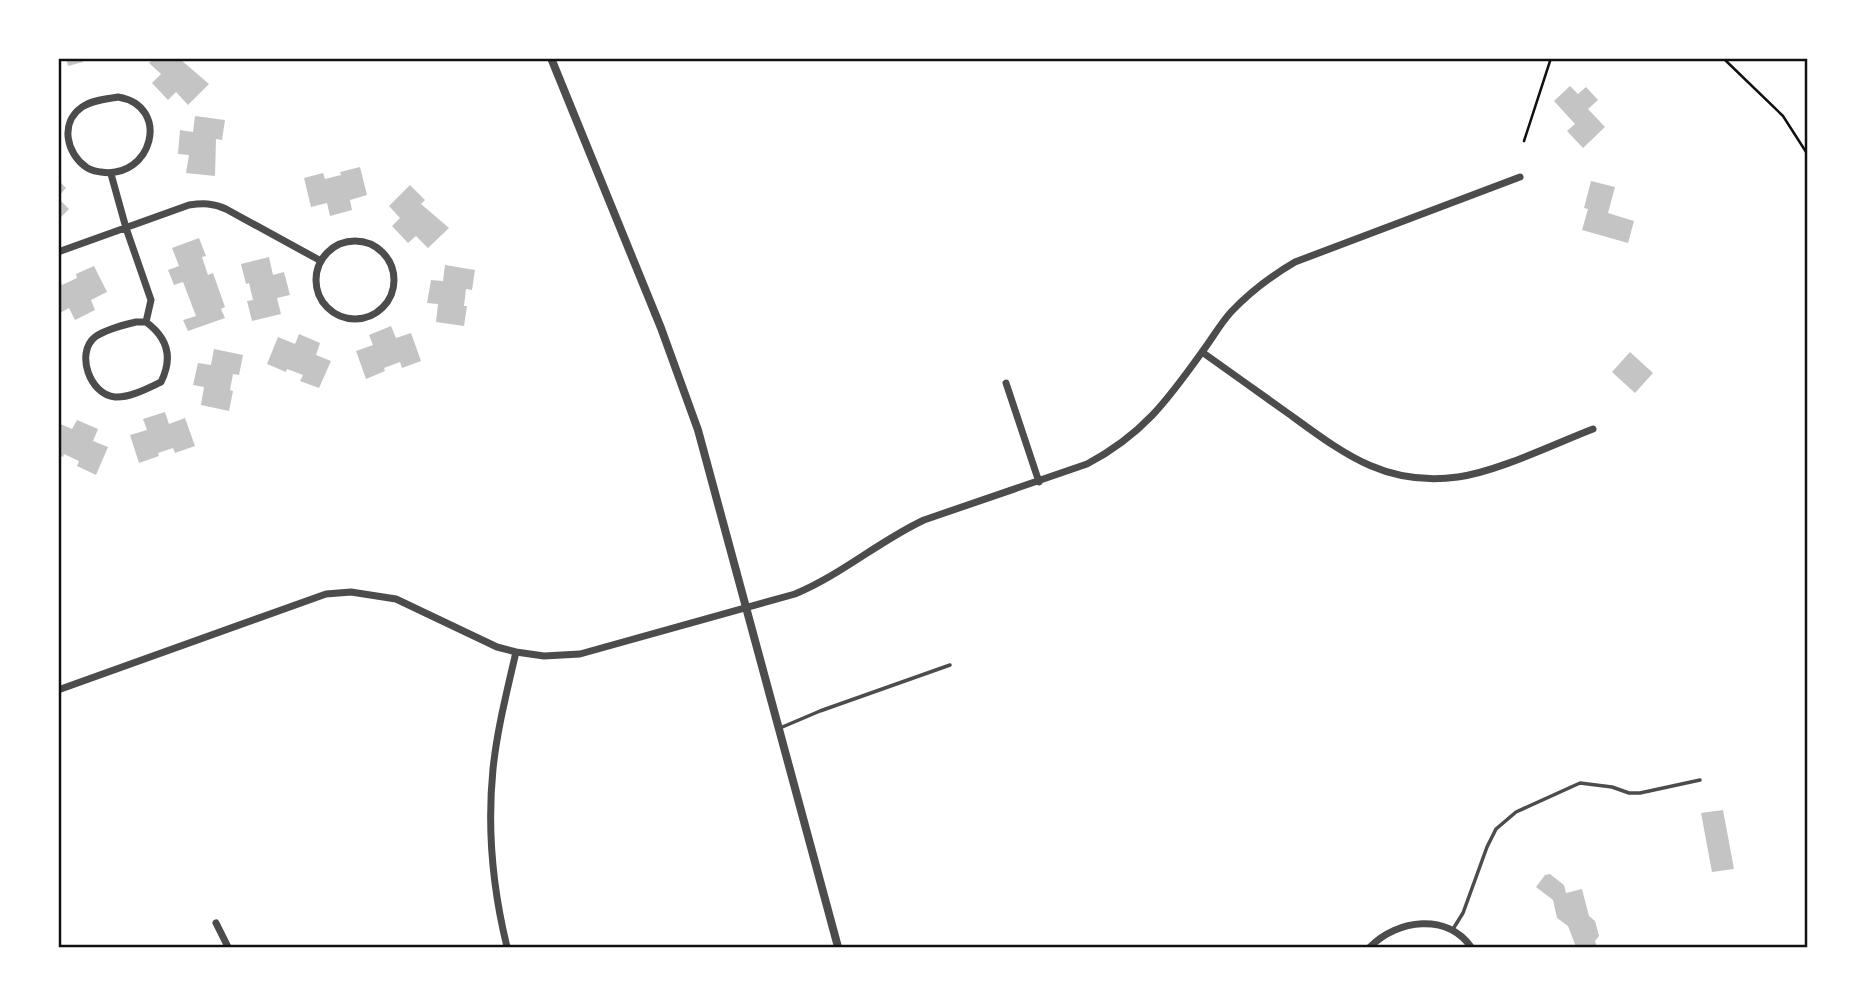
<svg xmlns="http://www.w3.org/2000/svg" width="1866" height="1005" viewBox="0 0 1866 1005" font-family="Commissioner,sans-serif">
<style>
.building{fill:#c4c4c4}
.lines{fill:none;stroke-linecap:round;stroke-linejoin:round}
.path{stroke:#111;stroke-width:2.5}
.service{stroke:#4c4c4c;stroke-width:3.5}
.minor{stroke:#4c4c4c;stroke-width:7}
.tertiary{stroke:#4c4c4c;stroke-width:8}
.neatline{fill:none;stroke:#111;stroke-width:2.5}
</style>
<rect width="100%" height="100%" fill="#fff"/>
<path class="building" d="M66,58H82L83,62L68,66Z
M154,58H183L181,60L209,84L188,105L176,92L168,100L152,83L161,74L149,63Z
M1570,86L1578,94L1586,87L1598,100L1588,109L1605,127L1583,148L1567,131L1575,124L1554,101Z
M195,116L225,120L222,140L216,139L215,176L186,173L189,155L178,154L180,130L193,132Z
M360,167L367,195L350,200L352,210L330,216L327,203L311,207L304,178L323,173L325,179L341,175L340,172Z
M58,180L66,188L58,197Z
M1591,181L1615,187L1608,213L1634,221L1628,243L1582,230L1588,209L1584,208Z
M410,185L425,200L421,204L449,228L428,248L416,236L408,243L392,226L400,218L389,206Z
M58,198L69,209L58,220Z
M199,238L206,256L202,257L208,275L213,273L225,307L221,309L225,318L188,331L183,320L196,316L183,282L174,285L168,270L179,266L172,248Z
M269,257L273,275L284,272L290,295L277,298L281,314L252,321L247,301L253,300L249,283L246,284L241,264Z
M445,265L475,270L472,290L466,289L464,306H467L464,326L436,322L438,304L427,303L431,280L443,281Z
M94,266L107,292L91,300L95,310L75,320L69,308L58,314V280L60,279L62,285L77,278L76,274Z
M391,326L396,338L411,333L421,361L402,368L400,362L384,368L385,371L366,379L356,351L373,345L369,335Z
M299,334L320,343L316,355L331,361L319,388L300,381L303,375L287,369L286,372L267,364L278,337L295,344Z
M214,349L243,355L239,375L233,374L230,390L233,391L229,411L201,405L204,387L193,385L198,363L211,365Z
M1630,352L1653,373L1635,393L1612,372Z
M165,412L169,424L185,418L195,446L175,453L173,448L158,453L159,456L139,463L130,435L147,430L143,419Z
M77,420L98,429L93,441L108,447L96,475L77,466L79,461L64,454L63,457L58,455V423L72,429Z
M1723,810L1734,869L1712,872L1701,813Z
M1550,874L1564,885L1566,893L1582,889L1589,916L1595,921L1599,936L1595,941L1597,947H1576L1568,926L1557,918L1553,900L1536,887L1545,875Z"/>
<g class="lines">
<path class="path" d="M1723,58L1783,116L1808,155
M1524,141L1551,58"/>
<path class="service" d="M780,728L820,711L950,665
M1453,929L1463,913L1487,847L1496,829L1516,812L1580,783L1612,787L1629,793H1640L1700,780"/>
<path class="minor" d="M118,97C172,106 152,180 101,172C95,171 91,171 86,167C67,154 59,123 82,107C92,100 106,99 118,97Z
M111,174L126,228L151,300L146,322
M316 280a39 39 0 1 1 78 0a39 39 0 1 1-78 0Z
M58,252L189,205C203,203 213,203 226,209L321,261
M136,322H146C168,338 173,358 161,382C148,388 130,398 115,397C90,395 75,353 95,337C106,329 123,325 136,322Z
M1202,352C1231,373 1260,393 1289,414C1344,454 1386,487 1458,477C1499,471 1554,444 1593,429
M1006,383L1039,482
M58,690L326,594L351,592L396,599L497,647L516,652L544,656L580,654L795,594C841,575 879,541 924,520L1087,464C1142,435 1167,401 1202,352C1212,339 1220,324 1231,312C1250,292 1271,276 1295,262L1520,177
M216,923L228,947
M507,947C493,890 487,829 493,769C497,730 507,691 516,652
M1370,947C1398,919 1447,913 1471,947"/>
<path class="tertiary" d="M551,58L661,328L698,430L838,947"/>
</g>
<rect width="1866" height="1005" fill="none" stroke="#ffffff" stroke-width="119"/>
<rect x="60" y="60" width="1746" height="886" class="neatline"/>
</svg>
